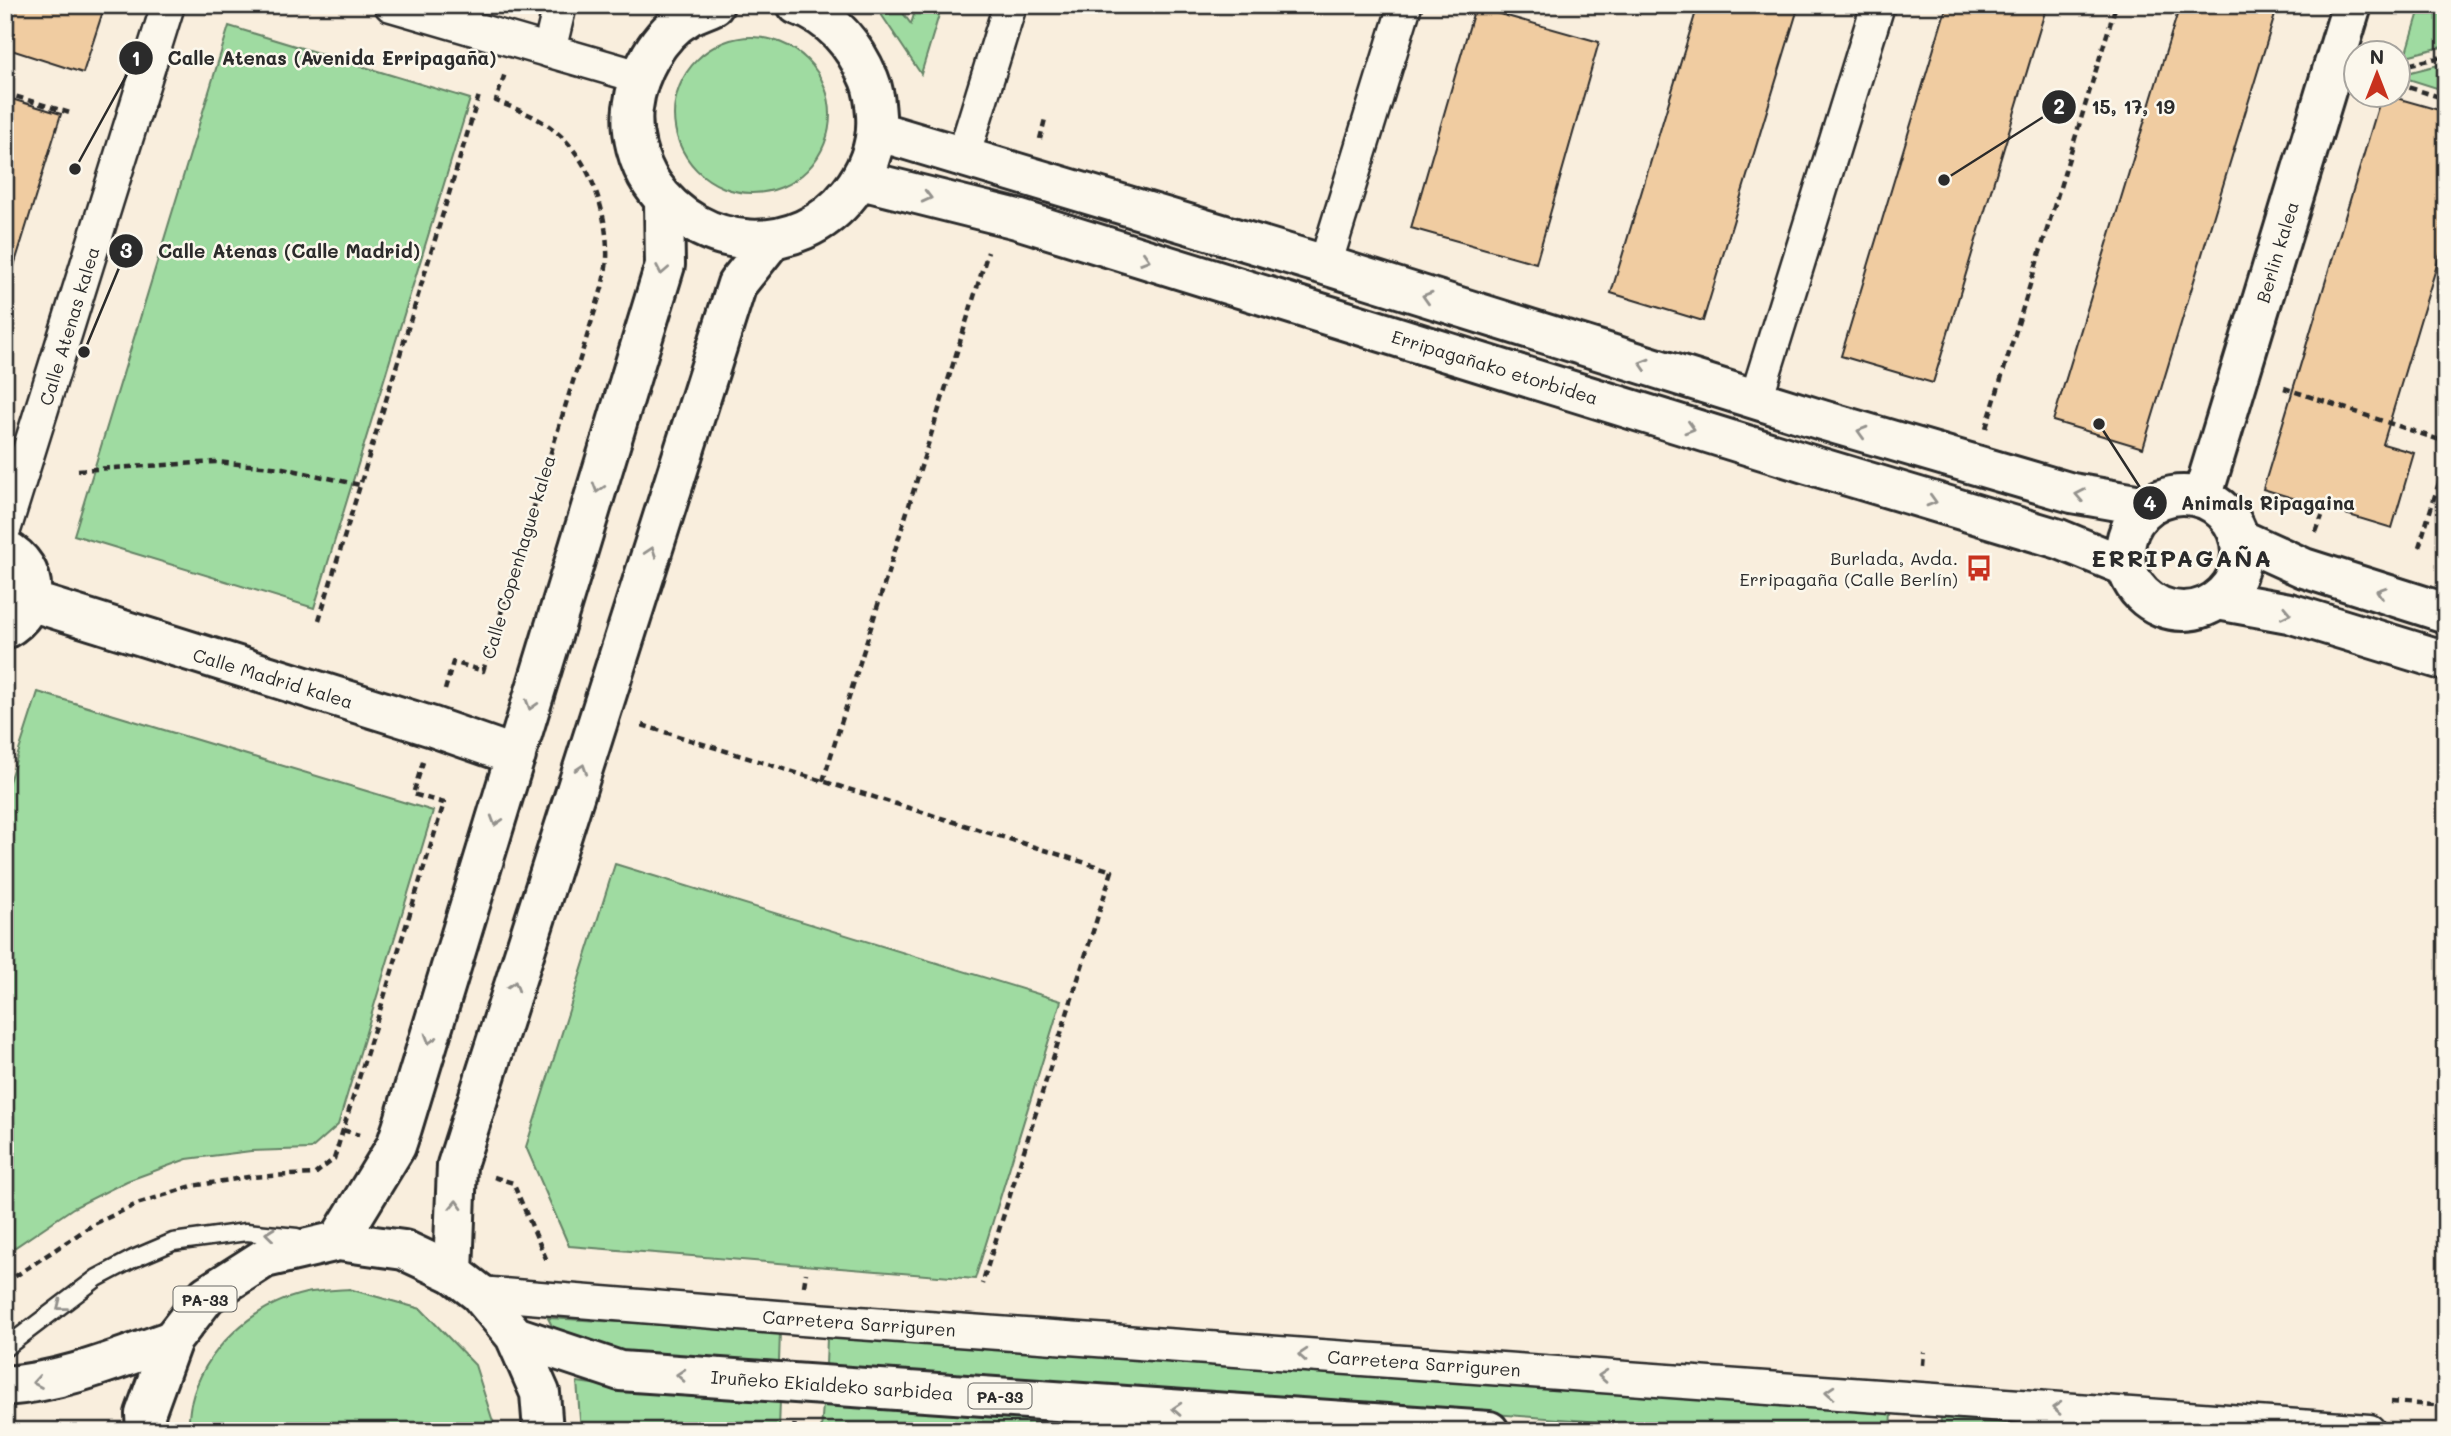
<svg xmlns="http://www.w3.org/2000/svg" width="2451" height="1436" viewBox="0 0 2451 1436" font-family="Mali,sans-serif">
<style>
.green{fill:#9fdba1;stroke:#658366;stroke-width:2}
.building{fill:#f0cca1;stroke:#2b2b2b;stroke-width:2}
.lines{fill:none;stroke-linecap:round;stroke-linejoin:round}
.service-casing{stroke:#2b2b2b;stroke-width:21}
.minor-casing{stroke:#2b2b2b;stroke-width:37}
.tertiary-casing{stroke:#2b2b2b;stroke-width:44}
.secondary-casing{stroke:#2b2b2b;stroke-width:44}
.trunk-casing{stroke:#2b2b2b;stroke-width:44}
.path{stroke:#2b2b2b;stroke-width:4.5;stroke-dasharray:7 5;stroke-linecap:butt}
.service{stroke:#fbf7ec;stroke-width:16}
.minor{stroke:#fbf7ec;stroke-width:32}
.tertiary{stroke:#fbf7ec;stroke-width:38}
.secondary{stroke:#fbf7ec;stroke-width:38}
.trunk{stroke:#fbf7ec;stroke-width:38}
.oneway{stroke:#93918c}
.labels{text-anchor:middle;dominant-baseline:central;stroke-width:5;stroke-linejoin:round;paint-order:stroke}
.shield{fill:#fbf7ec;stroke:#696865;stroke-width:2}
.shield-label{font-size:16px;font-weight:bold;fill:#2b2b2b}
.street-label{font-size:18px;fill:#2b2b2b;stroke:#fbf7ec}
.poi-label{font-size:18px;fill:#2b2b2b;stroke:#fbf7ec;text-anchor:end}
.district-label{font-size:24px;font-weight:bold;letter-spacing:2px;fill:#2b2b2b;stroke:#fbf7ec}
.leader{fill:none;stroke:#2b2b2b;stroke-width:2.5}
.callout-dot{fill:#2b2b2b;stroke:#fbf7ec;stroke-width:2.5}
.mark-label{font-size:21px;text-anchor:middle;font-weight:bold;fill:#fff}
.callout-label{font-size:19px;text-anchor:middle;font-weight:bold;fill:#2b2b2b;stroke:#fbf7ec;stroke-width:5;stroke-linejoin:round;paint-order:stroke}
</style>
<rect width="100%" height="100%" fill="#f9eedd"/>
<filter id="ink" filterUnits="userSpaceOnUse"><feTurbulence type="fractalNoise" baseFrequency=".0143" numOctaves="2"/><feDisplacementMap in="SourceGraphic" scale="14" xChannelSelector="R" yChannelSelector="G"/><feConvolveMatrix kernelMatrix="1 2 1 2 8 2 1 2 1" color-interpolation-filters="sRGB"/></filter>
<g filter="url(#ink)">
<path class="green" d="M875,5H897L911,24L917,5H942L921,74Z
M2421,5H2446V46L2406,56Z
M229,26L470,99L314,608L74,535Z
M674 115a78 78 0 1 1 156 0a78 78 0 1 1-156 0Z
M2446,63V91L2399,76V75Z
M38,692L433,811L338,1125L311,1149L251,1151L187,1159L127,1181L73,1208L5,1254V794Z
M615,864L1061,1001L975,1279L569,1246L526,1147Z
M349,1289L421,1309L475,1365L496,1431H188C189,1422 189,1412 191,1404C203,1350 253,1305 306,1293C319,1290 335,1290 349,1289Z
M548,1318L780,1331L779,1362L614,1351L579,1340L552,1326Z
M827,1337L1892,1412L1891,1431H1725L826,1365Z
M577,1382L629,1389L780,1399L779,1431H581Z
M823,1404L1194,1431H821Z
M1941,1418L2126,1431H1940Z"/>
<path class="building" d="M5,5H105L83,73L5,48Z
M1698,5H1799L1703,321L1611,293Z
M1947,5H2047L1933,383L1841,356Z
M2180,5H2278L2143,448L2053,421Z
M1475,7L1599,42L1536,263L1411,228Z
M2382,94L2446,112V235L2383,444L2414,453L2392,528L2263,489Z
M5,97L61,114L5,295Z"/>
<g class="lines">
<g class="service-casing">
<path id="service" d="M5,1348L97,1278L133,1259L173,1242L246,1232L297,1237"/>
</g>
<g class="minor-casing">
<path id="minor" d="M391,5L640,77
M549,51L560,5
M963,157L1010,5
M1325,265L1405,5
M1756,399L1878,5
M5,527L168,5
M479,1293L802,1319L2369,1431"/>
</g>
<g class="tertiary-casing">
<path id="tertiary" d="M714,5C706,9 697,12 689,16C658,34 637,73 633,108C630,133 638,163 652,184C699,253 798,260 850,193C868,170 878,144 876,115C875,101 874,91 869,79C855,46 832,17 797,5
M877,131L1325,265L1822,420L2072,493L2147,506
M861,180L1017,219L1808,464L2059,539L2125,566
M2125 553a58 58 0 1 1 116 0a58 58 0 1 1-116 0Z
M2202,498L2352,5
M2240,539L2304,568L2446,613
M5,549C40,568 40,610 5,629
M2218,600L2289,613L2446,661
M30,601L433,727L516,756
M338,1241L396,1146L402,1128L665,265L664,202
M453,1273L457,1165L737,284L772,240"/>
</g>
<g class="secondary-casing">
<path id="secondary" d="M5,1386C63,1382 118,1359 172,1340"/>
</g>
<g class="trunk-casing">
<path id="trunk" d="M515,1336L620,1371L1489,1431
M146,1431L145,1414L172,1340L207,1295L265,1258L338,1241L404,1250L453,1273L479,1293L515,1336L540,1393L543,1431"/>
</g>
<path class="path" d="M2398,67L2446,56
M2398,84L2446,99
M5,93L73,114
M1040,139L1045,119
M2284,388L2446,442
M1986,428L2116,5
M78,470L216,462L283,468L360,485
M2316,532L2322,516
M2419,547L2446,460
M319,620L480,92
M445,690L453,662L483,671L602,288C604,276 608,263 607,250C606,207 589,158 554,130C537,116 516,109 496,101L505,73
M642,725L1112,871L982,1284
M823,781L988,252
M343,1130L359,1135
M494,1177L513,1183L548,1263
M5,1283L94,1224L137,1204L192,1186L248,1177L315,1174L334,1159L444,803L413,794L423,762
M804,1286L806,1273
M1923,1365L1924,1352
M2391,1402L2446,1406
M794,1431L795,1420"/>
<use href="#service" class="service"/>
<use href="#minor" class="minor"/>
<use href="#tertiary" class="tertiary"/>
<use href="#secondary" class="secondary"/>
<use href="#trunk" class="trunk"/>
</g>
<defs><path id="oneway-chevron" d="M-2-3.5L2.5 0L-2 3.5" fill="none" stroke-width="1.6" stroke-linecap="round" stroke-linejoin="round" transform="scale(1.75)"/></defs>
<g class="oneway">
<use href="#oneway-chevron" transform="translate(927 197) rotate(14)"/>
<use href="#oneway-chevron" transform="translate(1145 259) rotate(17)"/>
<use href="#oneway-chevron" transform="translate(662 270) rotate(101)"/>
<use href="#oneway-chevron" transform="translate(1427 297) rotate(-163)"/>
<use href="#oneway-chevron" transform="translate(1644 364) rotate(-163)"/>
<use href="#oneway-chevron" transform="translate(1690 428) rotate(17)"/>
<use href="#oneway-chevron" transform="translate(1862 432) rotate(-164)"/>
<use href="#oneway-chevron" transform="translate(598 488) rotate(107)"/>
<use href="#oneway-chevron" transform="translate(2080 495) rotate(-169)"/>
<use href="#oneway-chevron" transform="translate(1932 501) rotate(16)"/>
<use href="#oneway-chevron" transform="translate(651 552) rotate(-72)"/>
<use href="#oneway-chevron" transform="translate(2381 592) rotate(-162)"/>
<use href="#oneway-chevron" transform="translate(2286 613) rotate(12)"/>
<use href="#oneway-chevron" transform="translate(531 705) rotate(107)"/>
<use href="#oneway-chevron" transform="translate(582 769) rotate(-72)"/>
<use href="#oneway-chevron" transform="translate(496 821) rotate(107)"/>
<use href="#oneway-chevron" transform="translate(514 986) rotate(-73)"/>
<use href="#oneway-chevron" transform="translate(430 1039) rotate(107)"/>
<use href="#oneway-chevron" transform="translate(456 1205) rotate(-88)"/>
<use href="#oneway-chevron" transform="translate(270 1234) rotate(-174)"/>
<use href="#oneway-chevron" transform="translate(61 1306) rotate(142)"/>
<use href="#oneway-chevron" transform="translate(1303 1355) rotate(-176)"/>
<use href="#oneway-chevron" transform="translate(681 1375) rotate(-176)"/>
<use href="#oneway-chevron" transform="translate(1603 1376) rotate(-176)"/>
<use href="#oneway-chevron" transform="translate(37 1382) rotate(170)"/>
<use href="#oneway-chevron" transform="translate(1830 1392) rotate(-176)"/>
<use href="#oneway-chevron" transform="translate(2057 1408) rotate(-176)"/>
<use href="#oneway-chevron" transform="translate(1177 1409) rotate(-176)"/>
</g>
</g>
<defs>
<g id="bus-bare" transform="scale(2.1)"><path d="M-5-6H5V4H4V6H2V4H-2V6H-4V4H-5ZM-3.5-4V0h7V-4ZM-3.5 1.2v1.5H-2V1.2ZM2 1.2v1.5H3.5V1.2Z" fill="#c8321e" stroke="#fbf7ec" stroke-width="2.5" paint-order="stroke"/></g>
</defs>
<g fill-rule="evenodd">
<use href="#bus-bare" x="1979" y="568"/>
</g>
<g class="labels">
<g class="shield">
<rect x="173.5" y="1286.5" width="63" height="25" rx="5"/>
<rect x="968.5" y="1383.5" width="63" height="25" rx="5"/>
</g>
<g class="shield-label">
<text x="205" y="1299">PA-33</text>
<text x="1000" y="1396">PA-33</text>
</g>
<g class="street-label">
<text transform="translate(2277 252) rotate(-73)">Berlin kalea</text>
<text transform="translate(69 326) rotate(-73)">Calle Atenas kalea</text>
<text transform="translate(1495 367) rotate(17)">Erripagañako etorbidea</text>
<text transform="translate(518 557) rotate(-73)">Calle Copenhague kalea</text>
<text transform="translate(273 678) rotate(17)">Calle Madrid kalea</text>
<text transform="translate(859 1323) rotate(4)">Carretera Sarriguren</text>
<text transform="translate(1424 1363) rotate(4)">Carretera Sarriguren</text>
<text transform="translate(832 1385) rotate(4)">Iruñeko Ekialdeko sarbidea</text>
</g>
<g class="poi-label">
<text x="1958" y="558">Burlada, Avda.<tspan x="1958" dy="21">Erripagaña (Calle Berlín)</tspan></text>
</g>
<g class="district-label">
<text x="2182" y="557">ERRIPAGAÑA</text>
</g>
</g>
<path class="leader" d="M75 169L136 58M1944 180L2059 107M84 352L126 251M2099 424L2150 503"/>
<g class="callout-dot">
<circle cx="75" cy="169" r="7"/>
<circle cx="1944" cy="180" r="7"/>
<circle cx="84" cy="352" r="7"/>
<circle cx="2099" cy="424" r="7"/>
<circle cx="136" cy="58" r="18"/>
<circle cx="2059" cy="107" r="18"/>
<circle cx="126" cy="251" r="18"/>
<circle cx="2150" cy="503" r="18"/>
</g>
<g class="mark-label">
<text x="136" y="66">1</text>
<text x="2059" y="114">2</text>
<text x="126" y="258">3</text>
<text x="2150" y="511">4</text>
</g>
<g class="callout-label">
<text x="332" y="65">Calle Atenas (Avenida Erripagaña)</text>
<text x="2133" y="114">15, 17, 19</text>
<text x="289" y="258">Calle Atenas (Calle Madrid)</text>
<text x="2268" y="510">Animals Ripagaina</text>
</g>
<rect width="2451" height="1436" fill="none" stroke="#fbf7ec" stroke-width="28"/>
<rect x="14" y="14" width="2423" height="1408" fill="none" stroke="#2b2b2b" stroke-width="2.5" filter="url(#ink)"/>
<g transform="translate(2377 74)"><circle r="33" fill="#fbf7ec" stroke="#a8a59f" stroke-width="2"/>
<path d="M0-5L12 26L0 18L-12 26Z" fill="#c8321e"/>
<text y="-10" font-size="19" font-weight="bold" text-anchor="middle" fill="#2b2b2b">N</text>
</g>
</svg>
